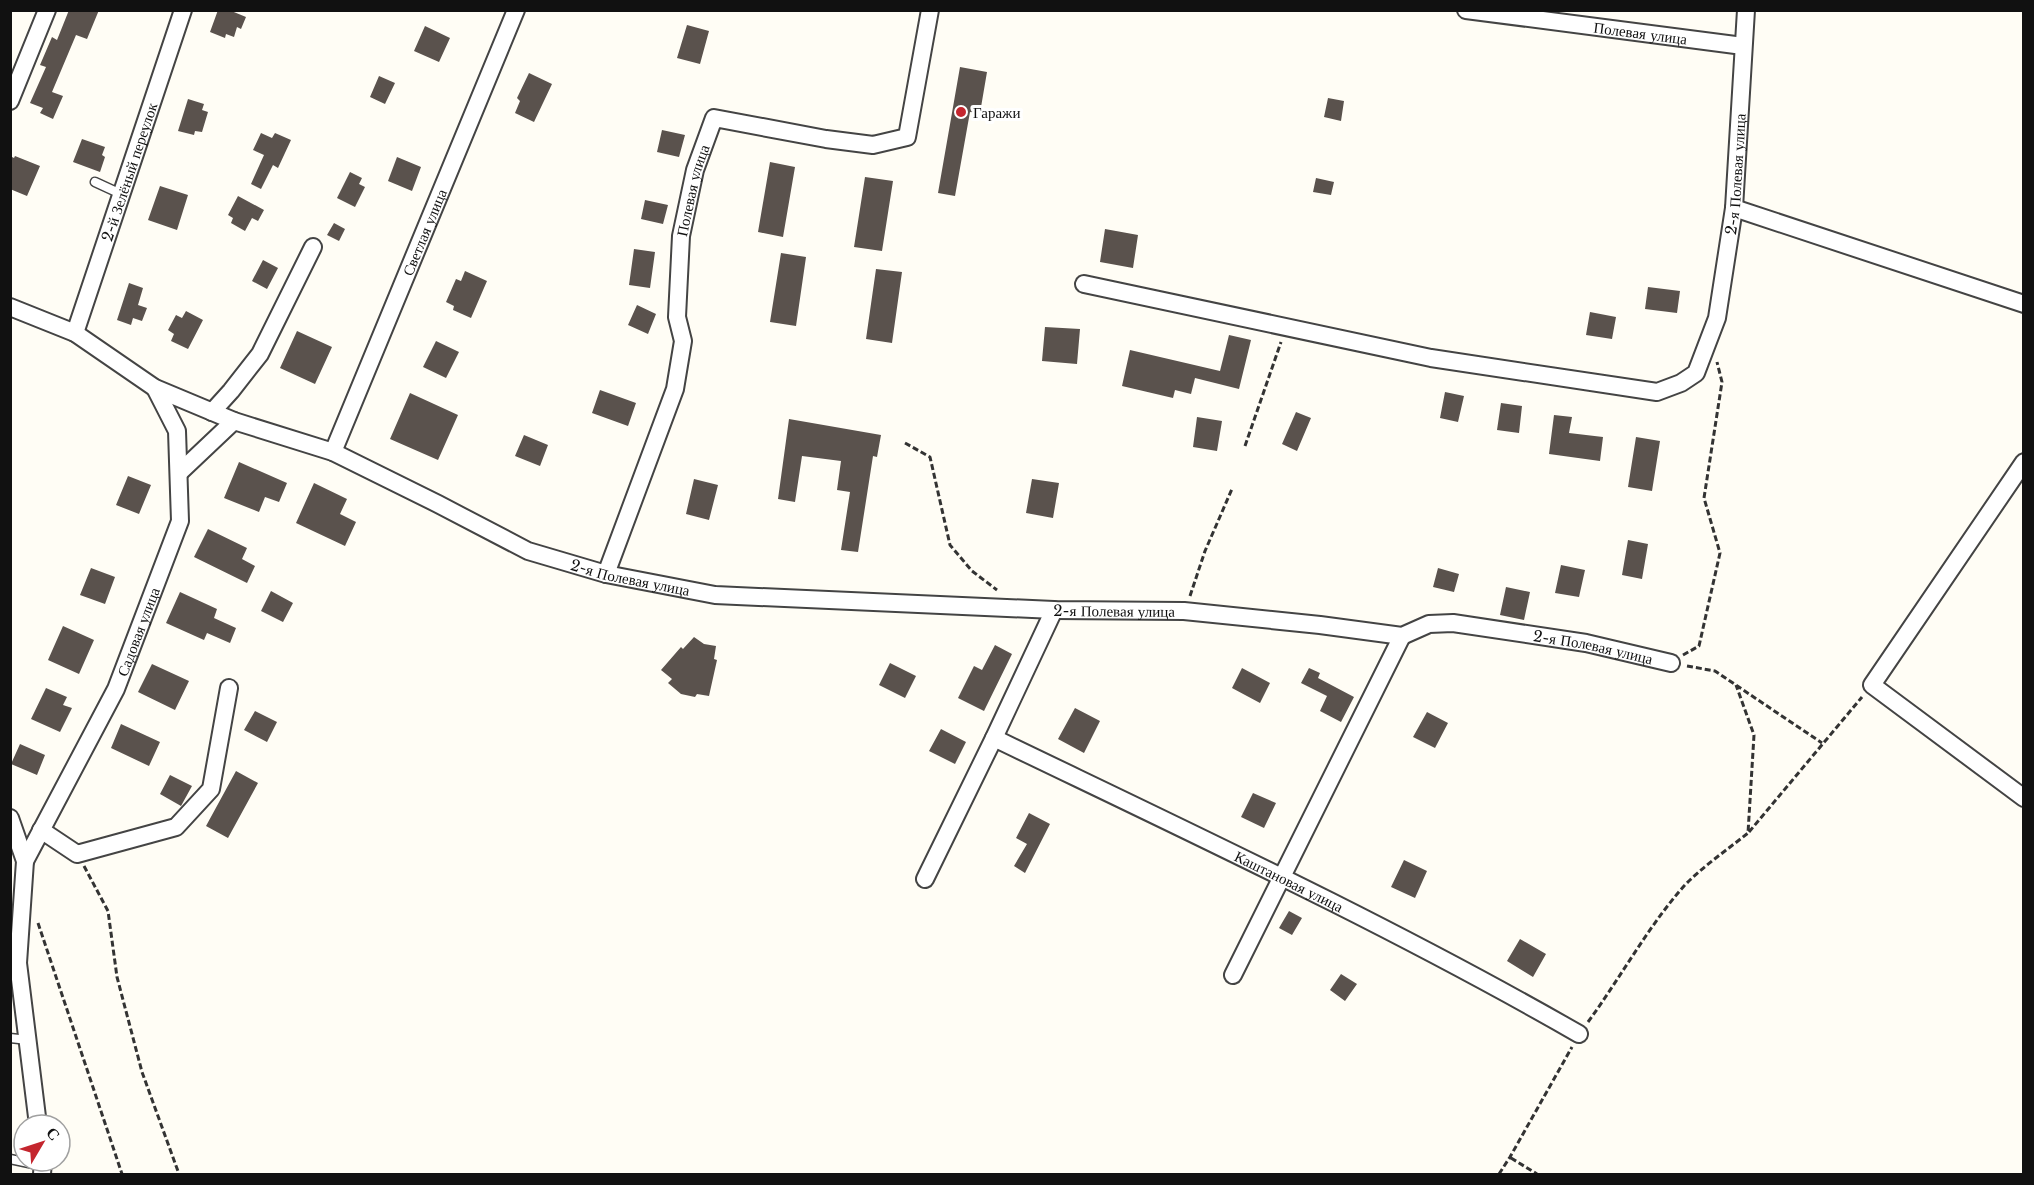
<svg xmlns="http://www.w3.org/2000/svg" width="2034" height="1185" viewBox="0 0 2034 1185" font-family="'Libre Baskerville',serif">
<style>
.building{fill:#5a524d}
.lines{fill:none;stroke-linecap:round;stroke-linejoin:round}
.service-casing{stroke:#444;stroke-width:11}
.minor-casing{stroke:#444;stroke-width:20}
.path{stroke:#333;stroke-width:3;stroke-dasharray:6 3;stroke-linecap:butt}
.service{stroke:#fff;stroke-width:8}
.minor{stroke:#fff;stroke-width:16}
.poi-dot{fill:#c4262e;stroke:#fff;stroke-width:2}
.labels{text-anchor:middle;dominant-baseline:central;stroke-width:6;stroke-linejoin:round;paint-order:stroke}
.street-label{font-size:15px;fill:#111;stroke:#fff}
.poi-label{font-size:15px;fill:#111;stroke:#fff;text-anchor:start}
</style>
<rect width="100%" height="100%" fill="#fffdf5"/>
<path class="building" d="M69,10H99L87,39L76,35L52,92L63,96L53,119L40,113L43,108L30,103L46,67L40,65L52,37L57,40Z
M218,10H229L246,17L241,29L237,27L234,37L226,34L225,38L210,32Z
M687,25L709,31L700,64L677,58Z
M425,26L450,38L439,62L414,51Z
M960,67L987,72L980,113L970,112L955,196L938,193Z
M529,73L552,84L534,122L515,113L520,101L517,98Z
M379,76L395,83L385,104L370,97Z
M1328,98L1344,101L1341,121L1324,117Z
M188,99L204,104L202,110L208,112L202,132L195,131L194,135L178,131Z
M662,130L685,135L679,157L657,152Z
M261,133L272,138L275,133L291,140L278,168L273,165L261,189L251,184L264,155L253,150Z
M82,139L105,147L102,155L105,157L100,172L73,162Z
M10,156L14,158L15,156L40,166L27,196L10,189Z
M397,157L421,167L412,191L388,181Z
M770,162L795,167L783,237L758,232Z
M350,172L362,178L359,184L365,187L355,207L337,198Z
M865,177L893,181L882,251L854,247Z
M1316,178L1334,182L1331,195L1313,192Z
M160,186L188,195L177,230L148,220Z
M238,196L264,210L258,221L252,218L245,231L231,223L233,218L228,215Z
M645,200L668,205L663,224L641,219Z
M334,223L345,229L339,241L327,235Z
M1105,229L1138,235L1133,268L1100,262Z
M634,249L655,252L650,288L629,285Z
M781,253L806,257L796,326L770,322Z
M263,260L278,268L267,289L252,281Z
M876,269L902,272L892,343L866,339Z
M465,271L487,281L471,318L453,310L454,306L446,302L456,279L461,281Z
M129,283L143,288L138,305L147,308L142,321L133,318L131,325L117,320Z
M1648,287L1680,291L1677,313L1645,309Z
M637,305L656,314L648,334L628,325Z
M186,311L203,320L188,349L171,341L174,334L168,330L176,315L182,318Z
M1590,312L1616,317L1612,339L1586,335Z
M1045,327L1080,329L1077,364L1042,361Z
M297,331L332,347L315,384L280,368Z
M1229,335L1251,340L1239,389L1195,378L1191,394L1175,390L1173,398L1122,386L1130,350L1220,371Z
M436,341L459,352L446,378L423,367Z
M600,390L636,403L628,426L592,413Z
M1445,392L1464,396L1458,422L1440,418Z
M410,393L458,415L438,460L390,439Z
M1501,403L1522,406L1519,433L1497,430Z
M1296,412L1311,418L1297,451L1282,444Z
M1554,415L1572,417L1569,433L1603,437L1600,461L1549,454Z
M1197,417L1222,421L1217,451L1193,447Z
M789,419L881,435L877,457L873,456L858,552L841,550L850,492L837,490L841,461L802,456L795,502L778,499Z
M524,435L548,445L540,466L515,456Z
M1636,437L1660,441L1652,491L1628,487Z
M239,462L287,483L279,502L265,497L259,512L224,498Z
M128,476L151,485L139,514L116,505Z
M694,479L718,485L709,520L686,514Z
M1032,479L1059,483L1053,518L1026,513Z
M314,483L347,499L340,514L356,522L345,546L296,523Z
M208,529L247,548L242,559L255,566L247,583L194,557Z
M1628,540L1648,544L1642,579L1622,575Z
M1561,565L1585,570L1579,597L1555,593Z
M91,568L115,577L105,604L80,595Z
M1438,568L1459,574L1454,592L1433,587Z
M1506,587L1530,592L1524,620L1500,615Z
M271,591L293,603L283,622L261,611Z
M180,592L217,609L214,618L236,628L230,643L207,633L204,640L166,623Z
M63,626L94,640L79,674L48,660Z
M694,637L704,644L716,646L714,659L717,660L709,696L697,694L695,697L681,694L668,683L672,679L661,670L681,647L683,649Z
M995,645L1012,654L984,711L958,698L974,666L982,670Z
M890,663L916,676L905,698L879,685Z
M152,664L189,681L175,710L138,692Z
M1242,668L1270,683L1260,703L1232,688Z
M1309,668L1320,673L1318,678L1354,697L1341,722L1320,711L1327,696L1301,683Z
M46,688L67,697L63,705L72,708L60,732L31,719Z
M1075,708L1100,721L1084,753L1058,739Z
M255,711L277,722L267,742L244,730Z
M1427,712L1448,723L1435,748L1413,737Z
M121,724L160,742L149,766L111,748Z
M941,729L966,742L955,764L929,751Z
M20,744L45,755L37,775L11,764Z
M236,771L258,783L228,838L206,826Z
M170,775L192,786L181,806L160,794Z
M1253,793L1276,803L1264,828L1241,817Z
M1029,813L1050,824L1025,873L1014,866L1027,844L1016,838Z
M1404,860L1427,871L1415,898L1391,887Z
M1289,911L1302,918L1292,935L1279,928Z
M1520,939L1546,954L1533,977L1507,961Z
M1341,974L1357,984L1345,1001L1330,990Z"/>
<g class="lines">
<g class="service-casing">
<path id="service" d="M95,182L121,194
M10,1038L28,1040
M10,1159L43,1166"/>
</g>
<g class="minor-casing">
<g id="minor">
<path id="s1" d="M1466,10L1743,46"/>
<path d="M10,101L47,10"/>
<path d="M1734,208L2024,304"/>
<path id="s2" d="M1084,284L1431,358L1657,392L1681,383L1696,373L1717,318L1734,208L1746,10"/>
<path id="s3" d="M10,307L75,333L155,388L234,421L333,452L438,504L528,551L606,574L715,595L1054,610L1184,611L1320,625L1402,636L1429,624L1453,623L1586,643L1671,663"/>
<path id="s4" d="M75,333L183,10"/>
<path d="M212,412L231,391L260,354L313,247"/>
<path id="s5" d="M333,452L516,10"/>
<path d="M2024,462L1872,685L2024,798"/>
<path d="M179,473L234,421"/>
<path id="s6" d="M606,574L675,389L683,341L677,317L681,236L695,170L714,118L826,139L873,145L907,137L930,10"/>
<path id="s7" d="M994,738C1191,833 1389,925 1579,1034"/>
<path d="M10,818L25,861L18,963L38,1125"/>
<path d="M41,830L77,854L176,827L211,789L229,688"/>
<path id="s8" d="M25,861L116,689L180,521L177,431L155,388"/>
<path d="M925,879L994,738L1054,610"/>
<path d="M1233,975L1402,636"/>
<path d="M42,1174L43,1161"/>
</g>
</g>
<path class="path" d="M905,443L930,457L950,545L972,571L997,590
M1245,446L1281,342
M1190,596L1205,551L1232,489
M1683,655L1699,646L1720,553L1704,498L1722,382L1717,362
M1687,666L1715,671L1822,743
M1749,832L1862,697
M84,866L108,911L117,977L142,1072L179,1174
M38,923L122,1174
M1588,1022C1621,977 1647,928 1684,886C1702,867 1727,850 1748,833L1754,735L1736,685
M1511,1158L1537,1174
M1499,1174L1510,1157L1572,1047"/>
<use href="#service" class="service"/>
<use href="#minor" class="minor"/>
</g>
<circle class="poi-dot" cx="961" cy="112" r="6"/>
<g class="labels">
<g class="street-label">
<text stroke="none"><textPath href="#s1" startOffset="176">Полевая улица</textPath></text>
<text stroke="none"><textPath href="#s4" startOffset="170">2-й Зелёный переулок</textPath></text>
<text stroke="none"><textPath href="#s2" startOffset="831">2-я Полевая улица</textPath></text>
<text stroke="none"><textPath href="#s6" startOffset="399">Полевая улица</textPath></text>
<text stroke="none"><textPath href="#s5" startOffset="238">Светлая улица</textPath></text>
<text stroke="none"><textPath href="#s3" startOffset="681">2-я Полевая улица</textPath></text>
<text stroke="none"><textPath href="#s3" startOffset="1167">2-я Полевая улица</textPath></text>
<text stroke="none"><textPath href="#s8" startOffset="256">Садовая улица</textPath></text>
<text stroke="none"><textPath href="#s3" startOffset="1652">2-я Полевая улица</textPath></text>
<text stroke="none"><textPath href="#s7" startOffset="328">Каштановая улица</textPath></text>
</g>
<g class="poi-label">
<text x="973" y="112">Гаражи</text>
</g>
</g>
<rect width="2034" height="1185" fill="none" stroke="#111111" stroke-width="24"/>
<g transform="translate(42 1143) rotate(51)"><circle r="28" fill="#ffffff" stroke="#a0a0a0" stroke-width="1.5"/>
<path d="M0-4.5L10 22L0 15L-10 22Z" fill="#c4262e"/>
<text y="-9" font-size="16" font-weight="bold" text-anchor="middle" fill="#111111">С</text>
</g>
</svg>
